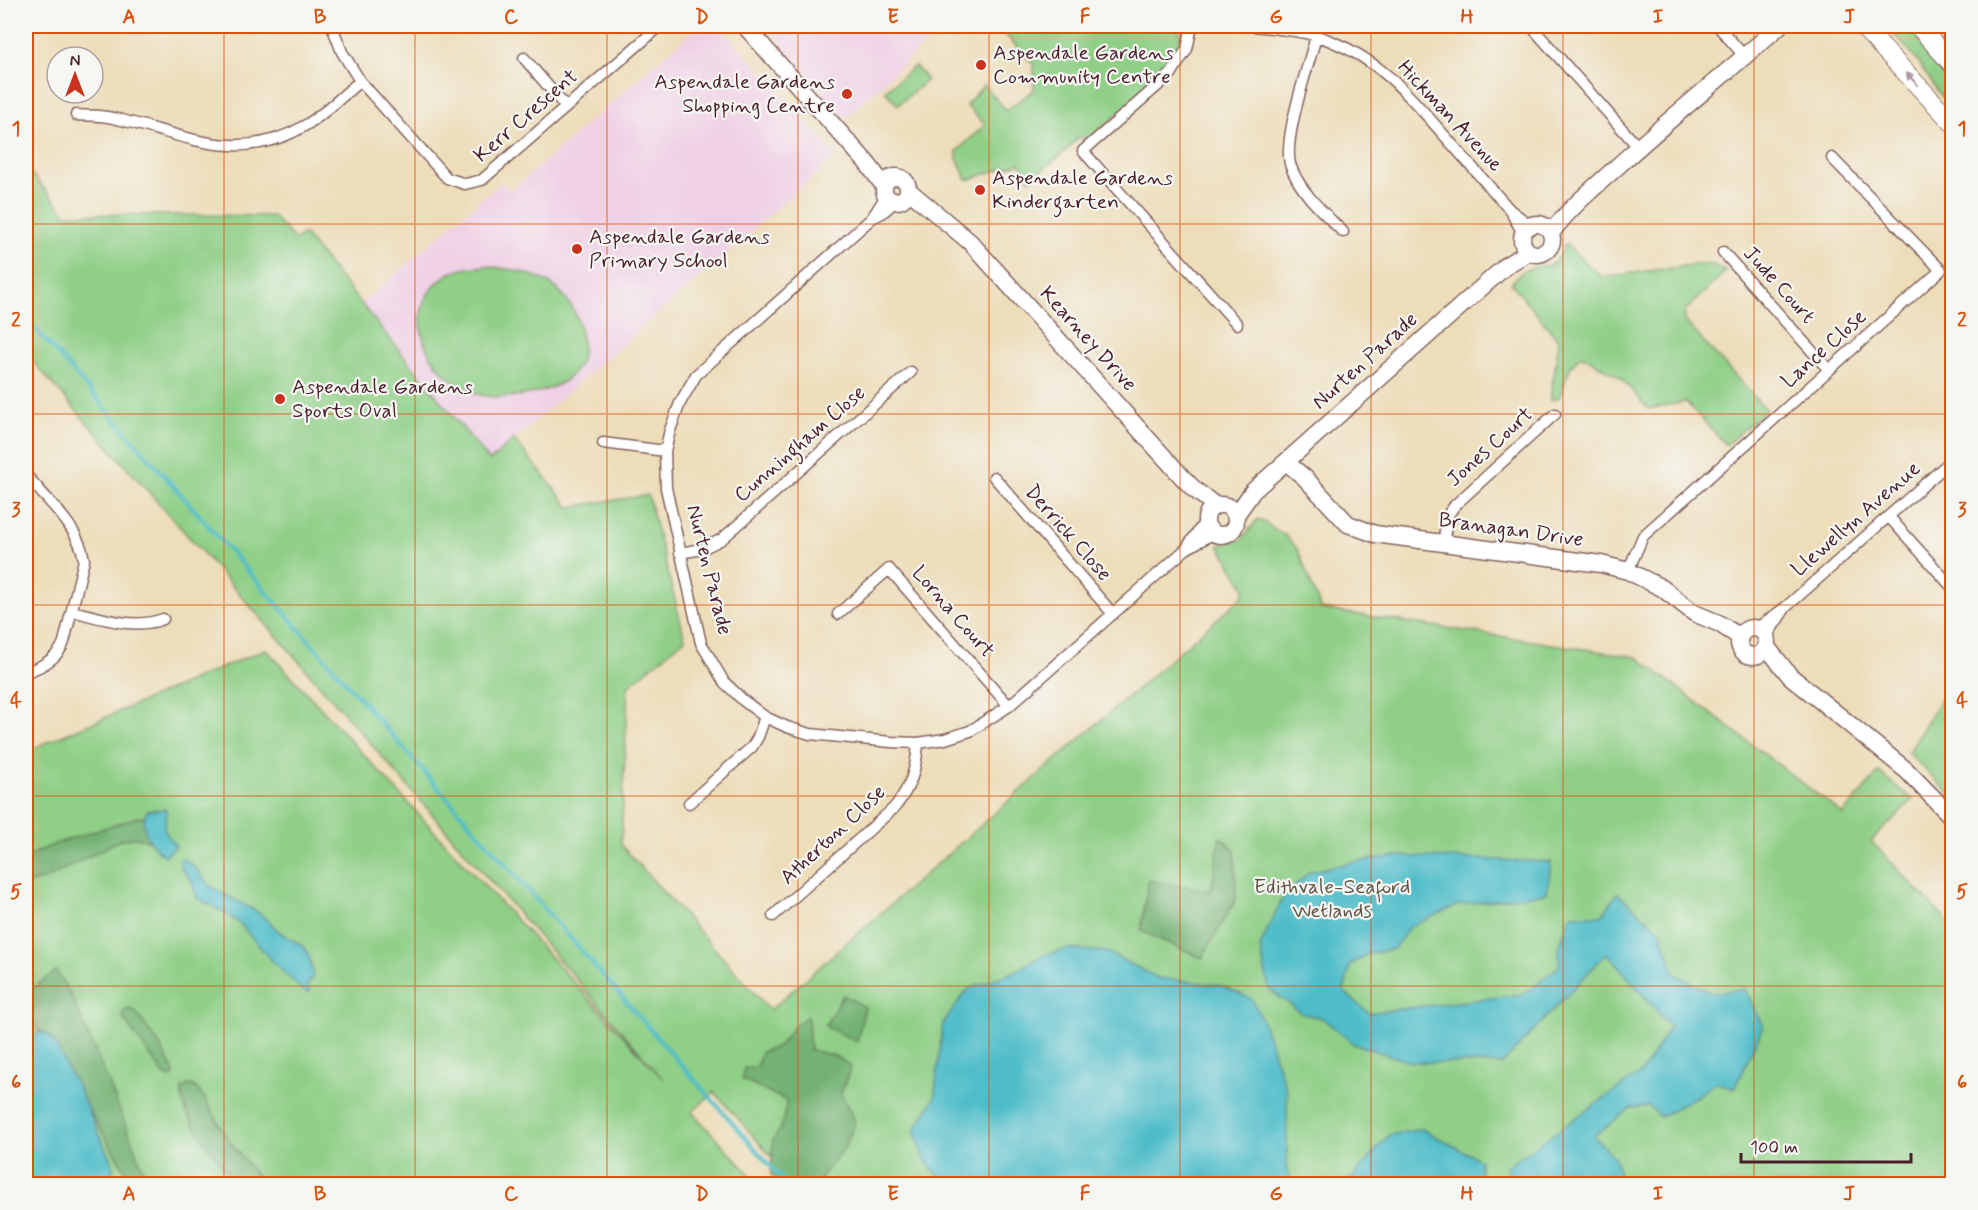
<svg xmlns="http://www.w3.org/2000/svg" width="1978" height="1210" viewBox="0 0 1978 1210" font-family="Mynerve,sans-serif">
<style>
.built{fill:#f0d0e5}
.green{fill:#8fcf86;stroke:#6c7758;stroke-width:1.5}
.forest{fill:#73b273;stroke:#5e684f;stroke-width:1.5}
.water{fill:#50bdc9;stroke:#4d6e7a;stroke-width:1.5}
.lines{fill:none;stroke-linecap:round;stroke-linejoin:round}
.stream{stroke:#50bdc9;stroke-width:4}
.street-casing{stroke:#83625d;stroke-width:13}
.secondary-casing{stroke:#83625d;stroke-width:19}
.primary-casing{stroke:#83625d;stroke-width:20}
.street{stroke:#fff;stroke-width:10}
.secondary{stroke:#fff;stroke-width:16}
.primary{stroke:#fff;stroke-width:18}
.oneway{fill:#ae9aa0}
.grid{fill:none;stroke:#d8530f;stroke-width:1.5;stroke-opacity:0.55}
.poi-dot{fill:#c8321e;stroke:#f6f6f2;stroke-width:2}
.labels{text-anchor:middle;dominant-baseline:central;stroke-width:4.5;stroke-linejoin:round;paint-order:stroke}
.poi-label{font-size:21px;fill:#4a1f2b;stroke:#f6f6f2;text-anchor:start}
.street-label{font-size:21px;fill:#4a1f2b;stroke:#f6f6f2}
.park-label{font-size:21px;fill:#5f5446;stroke:#f6f6f2}
.neatline{fill:none;stroke:#d8530f;stroke-width:2}
.grid-label{font-size:20px;text-anchor:middle;font-weight:bold;fill:#d8530f}
</style>
<rect width="100%" height="100%" fill="#f6f6f2"/>
<filter id="ink" filterUnits="userSpaceOnUse"><feTurbulence type="fractalNoise" baseFrequency=".0167" numOctaves="2"/><feDisplacementMap in="SourceGraphic" scale="12" xChannelSelector="R" yChannelSelector="G"/><feConvolveMatrix kernelMatrix="1 2 1 2 8 2 1 2 1" color-interpolation-filters="sRGB"/></filter>
<filter id="wash" filterUnits="userSpaceOnUse"><feTurbulence type="fractalNoise" baseFrequency=".008" numOctaves="4" result="noise"/><feDisplacementMap in="SourceGraphic" scale="24" xChannelSelector="R" yChannelSelector="G"/><feGaussianBlur stdDeviation="1.35" result="paint"/><feColorMatrix in="noise" values="0 0 0 0 0 0 0 0 0 0 0 0 0 0 0 0 0 1.4 0 .05"/><feComposite in="paint" operator="in"/></filter>
<g filter="url(#wash)">
<rect width="100%" height="100%" fill="#edddb9"/>
<path class="built" d="M698,26H720L837,156L490,461L357,307L501,182L511,191Z
M766,26H944L845,119Z"/>
<path class="green" d="M1014,26H1149L1176,28L1181,33C1180,38 1180,43 1178,47C1171,71 1117,114 1097,132L1090,137L1078,138L1067,150L1030,180L1020,163L967,180L957,158V151L985,125L966,105L984,85L1006,110L1034,90V65L1004,33Z
M1886,26H1909L1952,74V108L1939,93L1913,55Z
M915,66L927,80L898,105L885,91Z
M26,167L66,214L273,216L295,240L304,234L490,461L514,439L569,507L648,495L685,639L628,686L621,845L770,1010L1242,597L1245,589L1219,545L1241,540L1258,519L1285,535L1298,550L1321,609L1637,657L1843,814L1879,772L1913,800L1871,841L1952,926V1184H796L714,1092L692,1112L759,1184H26V751L266,649L663,1079L275,634L26,354Z
M1565,244L1602,277L1709,263L1726,271L1685,311V321L1766,410L1726,445L1686,402L1648,409L1621,378L1581,355L1570,368L1559,398L1550,400L1559,341L1511,283C1515,279 1521,272 1526,270C1549,260 1553,275 1565,244Z
M488,266C508,269 531,272 549,283C572,297 585,328 582,355C580,373 562,385 545,390C526,396 497,400 477,394C471,393 463,387 457,384C424,362 405,313 437,283C441,280 444,276 448,274C461,268 473,267 488,266Z
M1952,663V796L1908,753L1940,700Z"/>
<path class="forest" d="M138,817H150L153,842L139,838L122,839L46,879L26,884V857L55,844Z
M1220,837L1235,850L1236,899L1202,958L1141,931L1148,880L1211,891Z
M56,971L70,993L111,1088L143,1170L126,1172L80,1095L32,1020V989Z
M843,995L865,1007L857,1042L825,1026Z
M130,1009L135,1011L159,1044L174,1072L173,1077L169,1078L164,1075L124,1020L123,1015L125,1010Z
M808,1016L810,1050L835,1056L851,1066L841,1093L855,1122L845,1147L820,1179L824,1184H780L771,1175L773,1140L781,1128L787,1101L742,1079L744,1068L757,1067L761,1052L779,1046L794,1026Z
M188,1085L194,1086L204,1097L228,1139L263,1184H234C222,1158 178,1118 182,1089Z"/>
<path class="water" d="M166,809C169,816 163,822 165,829C166,835 173,842 176,846L165,856C150,846 137,825 148,810Z
M1398,856L1551,862L1547,893L1459,905L1409,927L1394,949L1367,954L1350,965L1344,992L1369,1013L1524,994L1560,965L1558,952L1570,915H1603L1617,893L1661,931L1675,974L1711,993L1745,989L1763,1027L1734,1089L1716,1082L1697,1096L1660,1117L1649,1106L1631,1108L1594,1136L1615,1158L1621,1184H1516L1506,1167L1643,1071L1670,1026L1607,953L1502,1064L1410,1062L1354,1044L1322,1018L1303,1014L1269,989L1260,946L1282,899L1309,872L1353,862Z
M183,858L193,866L211,887L257,912L268,920L278,931L304,947L309,956L313,973V977L307,985L310,991L308,993L301,989L273,962L240,924L222,911L197,898L192,882L180,866L181,860Z
M1068,949L1107,952L1158,978L1219,985L1252,999L1262,1019L1287,1091V1171L1294,1184H945L927,1163L914,1131L934,1099L943,1023L968,989L1016,971L1041,956Z
M43,1032C60,1041 64,1069 76,1083L113,1165V1171L102,1184H26V1041L37,1033Z
M1422,1129L1480,1160V1184H1334L1353,1177L1389,1135Z"/>
<g class="lines">
<path class="stream" d="M26,318L786,1184"/>
</g>
</g>
<g filter="url(#ink)">
<g class="lines">
<g class="street-casing">
<path id="street" d="M332,26L342,52L360,81L447,178L465,184L482,180L660,26
M1192,26L1187,49L1171,74L1083,151L1237,324
M1254,26C1280,29 1307,31 1331,41C1382,62 1408,94 1443,134C1465,159 1488,185 1510,210L1530,225
M1531,26L1638,147
M1718,26L1745,57
M1316,36C1309,65 1281,142 1291,167C1301,193 1324,213 1343,232
M524,58L565,106
M76,115C88,116 101,115 113,118C182,133 237,167 306,125C326,113 342,96 360,81
M896,201L882,213L872,218L696,375L680,403L670,430L665,451L666,488L701,643L724,682L744,701L765,717L787,727L810,734L891,742L918,743L945,739L970,731L1009,706L1186,549L1214,533
M1513,216L1523,233
M872,218L886,196
M1723,252L1829,370
M603,443L665,451
M26,475C46,499 80,528 84,560L64,642C58,658 42,667 26,672
M994,477L1113,614
M1889,517L1952,587
M1443,543L1448,515L1455,505L1555,414
M1188,546L1206,520
M680,553L702,549L722,539L911,372
M1628,571L1643,536L1941,270L1832,158
M72,611C101,618 135,630 163,619
M838,614L889,569L1009,706
M1756,629L1786,607L1952,460
M1766,637L1784,610
M689,803L752,747L758,737L765,717
M773,916L894,808C911,787 916,770 918,743"/>
</g>
<g class="secondary-casing">
<path id="secondary" d="M745,26L867,163L884,186
M884 189a12 12 0 1 1 24 0a12 12 0 1 1-24 0Z
M908,190L970,242L1184,479L1195,490L1216,506
M1522 239a15 15 0 1 1 30 0a15 15 0 1 1-30 0Z
M1551,233C1570,207 1595,187 1619,165C1671,117 1727,73 1779,26
M1286,462L1305,478L1348,524L1375,534L1601,564L1628,571L1662,588L1694,613L1718,623L1740,637
M1206 520a15 15 0 1 1 30 0a15 15 0 1 1-30 0Z
M1236,515L1253,491L1508,264L1529,252
M1739 642a14 14 0 1 1 28 0a14 14 0 1 1-28 0Z
M1766,646L1790,676L1906,770L1952,817"/>
</g>
<g class="primary-casing">
<path id="primary" d="M1862,26L1952,122
M1918,26L1952,64"/>
</g>
<use href="#street" class="street"/>
<use href="#secondary" class="secondary"/>
<use href="#primary" class="primary"/>
</g>
<defs><path id="oneway-solid" d="M-6-.8H1V-3.2L6.5 0L1 3.2V.8H-6Z" transform="scale(1.5)"/></defs>
<use class="oneway" href="#oneway-solid" transform="translate(1912 79) rotate(-133)"/>
</g>
<path class="grid" d="M224,26V1184M415,26V1184M607,26V1184M798,26V1184M989,26V1184M1180,26V1184M1371,26V1184M1563,26V1184M1754,26V1184M26,224H1952M26,414H1952M26,605H1952M26,796H1952M26,986H1952"/>
<g class="poi-dot">
<circle cx="981" cy="65" r="6"/>
<circle cx="847" cy="94" r="6"/>
<circle cx="980" cy="190" r="6"/>
<circle cx="577" cy="249" r="6"/>
<circle cx="280" cy="399" r="6"/>
</g>
<g class="labels">
<g class="poi-label">
<text x="993" y="53">Aspendale Gardens<tspan x="993" dy="24">Community Centre</tspan></text>
<text x="835" y="82" text-anchor="end">Aspendale Gardens<tspan x="835" dy="24">Shopping Centre</tspan></text>
<text x="992" y="178">Aspendale Gardens<tspan x="992" dy="24">Kindergarten</tspan></text>
<text x="589" y="237">Aspendale Gardens<tspan x="589" dy="24">Primary School</tspan></text>
<text x="292" y="387">Aspendale Gardens<tspan x="292" dy="24">Sports Oval</tspan></text>
</g>
<g class="street-label">
<text transform="translate(526 116) rotate(-41)">Kerr Crescent</text>
<text transform="translate(1450 116) rotate(47)">Hickman Avenue</text>
<text transform="translate(1779 285) rotate(48)">Jude Court</text>
<text transform="translate(1088 339) rotate(48)">Kearney Drive</text>
<text transform="translate(1824 349) rotate(-42)">Lance Close</text>
<text transform="translate(1365 361) rotate(-42)">Nurten Parade</text>
<text transform="translate(800 444) rotate(-41)">Cunningham Close</text>
<text transform="translate(1490 447) rotate(-42)">Jones Court</text>
<text transform="translate(1856 519) rotate(-41)">Llewellyn Avenue</text>
<text transform="translate(1511 530) rotate(8)">Branagan Drive</text>
<text transform="translate(1068 533) rotate(49)">Derrick Close</text>
<text transform="translate(709 570) rotate(76)">Nurten Parade</text>
<text transform="translate(953 612) rotate(49)">Lorna Court</text>
<text transform="translate(833 835) rotate(-43)">Atherton Close</text>
</g>
<g class="park-label">
<text x="1332" y="887">Edithvale-Seaford<tspan x="1332" dy="24">Wetlands</tspan></text>
</g>
</g>
<rect width="1978" height="1210" fill="none" stroke="#f6f6f2" stroke-width="66"/>
<g transform="translate(75 75)"><circle r="28" fill="#f6f6f2" stroke="#b1a0a2" stroke-width="1.5"/>
<path d="M0-4.5L10 22L0 15L-10 22Z" fill="#c8321e"/>
<text y="-9" font-size="16" font-weight="bold" text-anchor="middle" fill="#4a1f2b">N</text>
</g>
<path d="M1741 1153v9h170v-9" fill="none" stroke="#4a1f2b" stroke-width="3"/>
<text x="1750" y="1153" font-size="18" fill="#4a1f2b" stroke="#f6f6f2" stroke-width="4.5" paint-order="stroke">100 m</text>
<rect x="33" y="33" width="1912" height="1144" class="neatline"/>
<g class="grid-label">
<text x="129" y="23">A</text>
<text x="320" y="23">B</text>
<text x="511" y="23">C</text>
<text x="702" y="23">D</text>
<text x="893" y="23">E</text>
<text x="1085" y="23">F</text>
<text x="1276" y="23">G</text>
<text x="1467" y="23">H</text>
<text x="1658" y="23">I</text>
<text x="1849" y="23">J</text>
<text x="16" y="135">1</text>
<text x="1962" y="135">1</text>
<text x="16" y="326">2</text>
<text x="1962" y="326">2</text>
<text x="16" y="516">3</text>
<text x="1962" y="516">3</text>
<text x="16" y="707">4</text>
<text x="1962" y="707">4</text>
<text x="16" y="898">5</text>
<text x="1962" y="898">5</text>
<text x="16" y="1088">6</text>
<text x="1962" y="1088">6</text>
<text x="129" y="1200">A</text>
<text x="320" y="1200">B</text>
<text x="511" y="1200">C</text>
<text x="702" y="1200">D</text>
<text x="893" y="1200">E</text>
<text x="1085" y="1200">F</text>
<text x="1276" y="1200">G</text>
<text x="1467" y="1200">H</text>
<text x="1658" y="1200">I</text>
<text x="1849" y="1200">J</text>
</g>
</svg>
